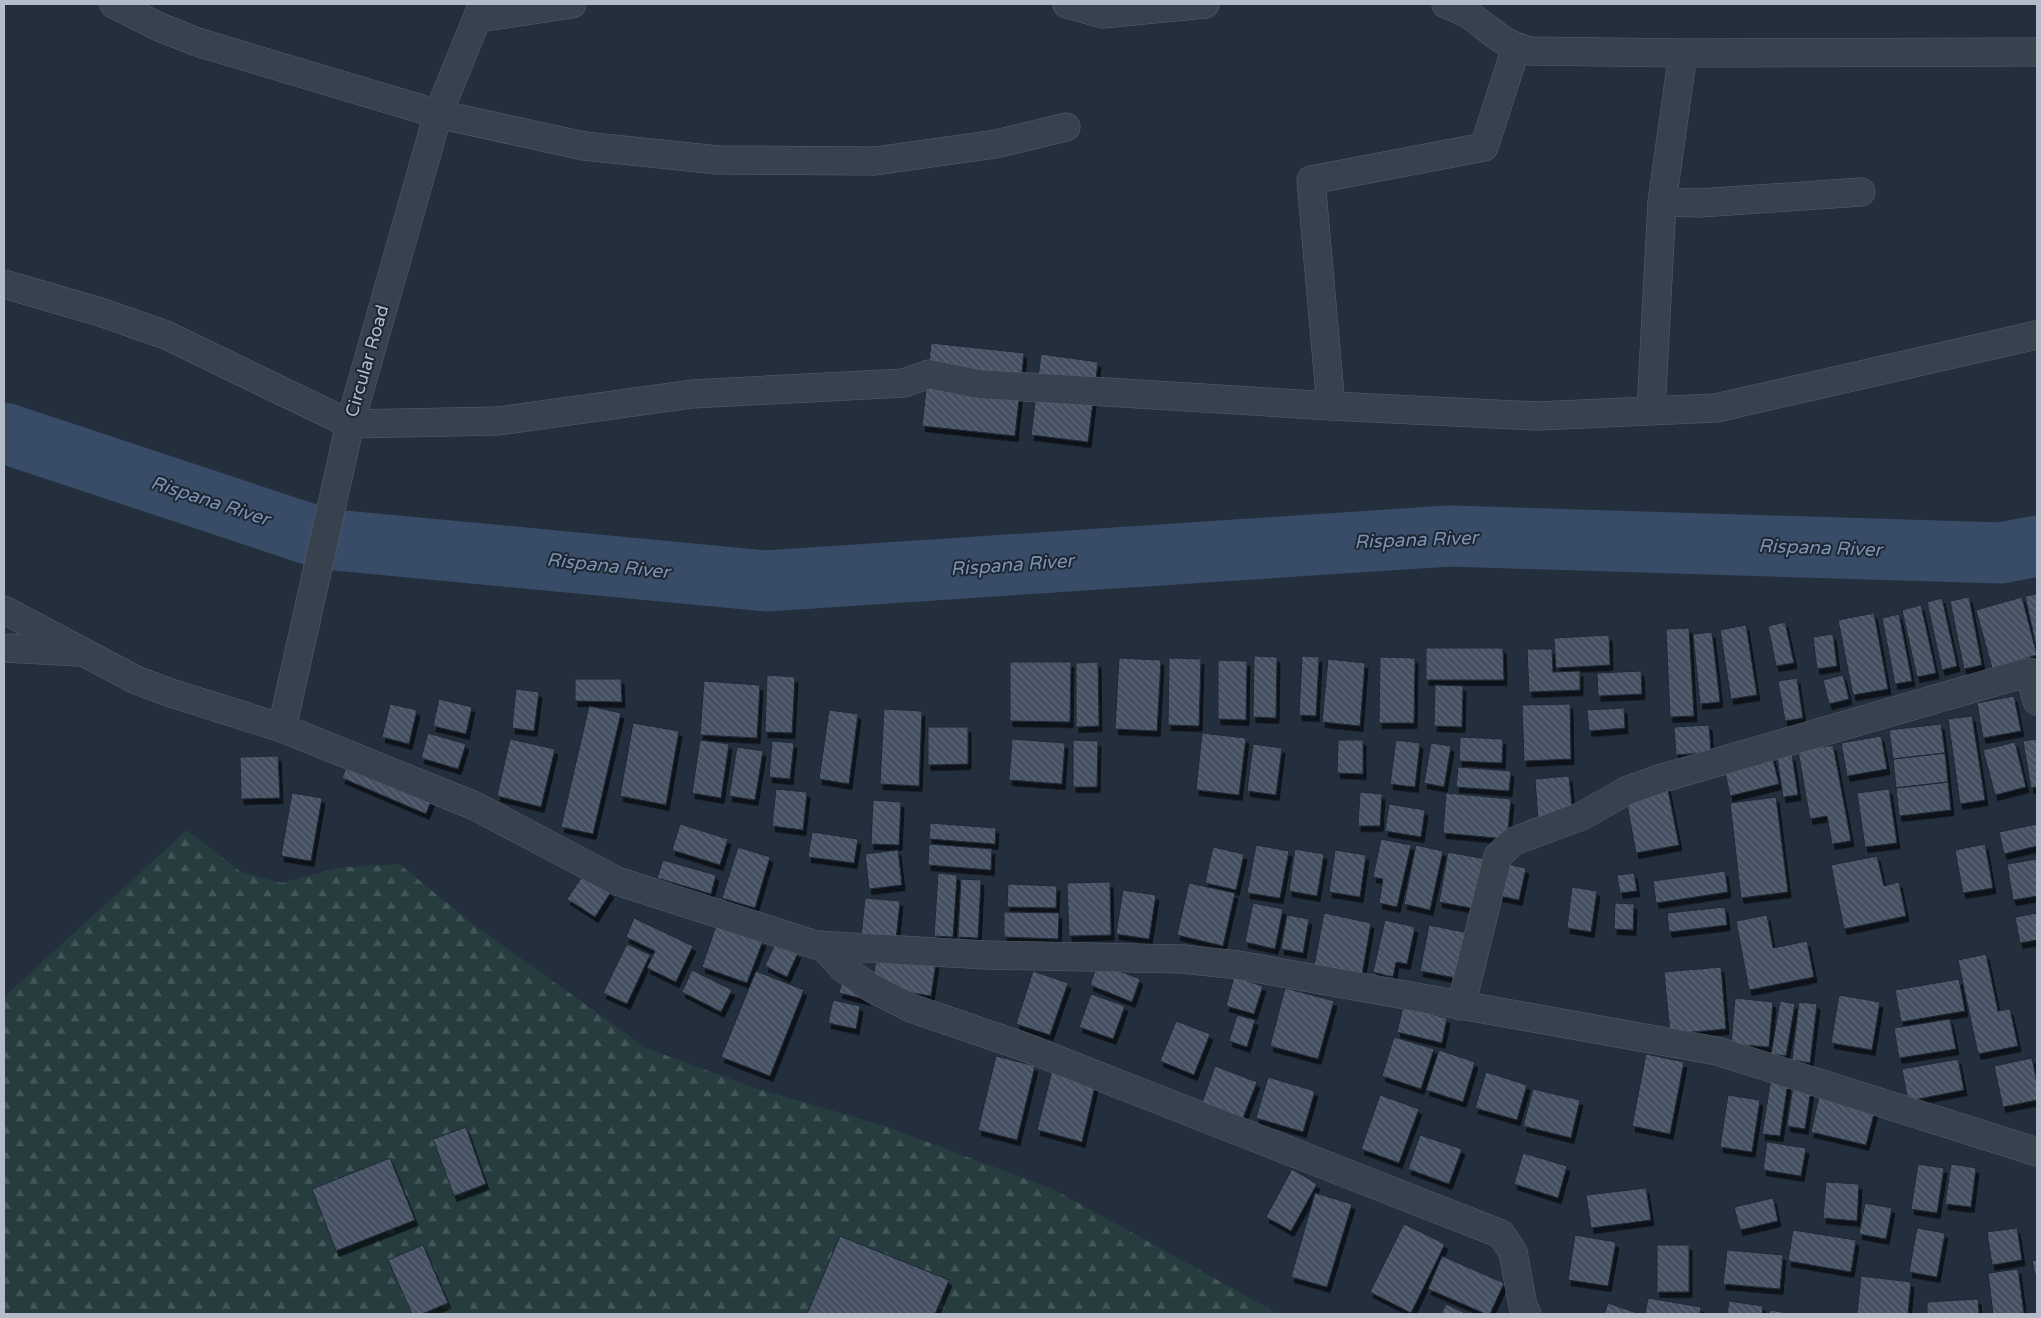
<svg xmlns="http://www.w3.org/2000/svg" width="2041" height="1318" viewBox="0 0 2041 1318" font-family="'Varela Round',sans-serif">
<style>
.forest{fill:url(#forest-firs)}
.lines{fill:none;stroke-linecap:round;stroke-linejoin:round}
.river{stroke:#394c67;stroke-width:61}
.building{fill:url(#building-back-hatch);stroke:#1f2835;filter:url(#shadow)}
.street-casing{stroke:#565f6c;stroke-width:29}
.street{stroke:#38414e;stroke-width:28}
.labels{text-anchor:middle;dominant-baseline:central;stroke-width:4;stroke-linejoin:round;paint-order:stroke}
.street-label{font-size:18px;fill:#b4bcc9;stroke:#1d2633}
.water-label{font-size:19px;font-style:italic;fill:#7c92b1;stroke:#1d2633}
</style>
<defs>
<pattern id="forest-firs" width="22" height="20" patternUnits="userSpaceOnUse" patternTransform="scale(1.25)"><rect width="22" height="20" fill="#263c3f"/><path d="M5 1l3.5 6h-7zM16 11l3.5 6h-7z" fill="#435659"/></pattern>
<pattern id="building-back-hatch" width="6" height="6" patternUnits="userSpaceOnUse" patternTransform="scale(1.25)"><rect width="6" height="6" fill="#455162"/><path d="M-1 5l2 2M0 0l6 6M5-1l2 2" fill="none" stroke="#5d6877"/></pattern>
<filter id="shadow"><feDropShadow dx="3" dy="5.5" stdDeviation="0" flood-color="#0009"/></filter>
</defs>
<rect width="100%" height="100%" fill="#242f3e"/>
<path class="forest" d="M187,830L241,872L282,883L337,868L399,864L473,924L646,1048L755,1088L885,1126L1053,1189L1279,1314H4V997Z"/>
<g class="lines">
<path class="river" d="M4,433L324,539L766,581L1449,536L2001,553L2037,546"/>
</g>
<path class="building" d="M931,343L1024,353L1015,436L922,426Z
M1041,354L1098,362L1088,442L1031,435Z
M2037,594V650L2025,596Z
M1969,597L1982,665L1964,669L1950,601Z
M2022,597L2037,655L1992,668L1976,610Z
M1942,598L1957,666L1942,670L1927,602Z
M1921,605L1936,673L1917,677L1902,610Z
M1874,613L1888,689L1853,695L1838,620Z
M1899,614L1912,681L1895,684L1882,618Z
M1785,622L1794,663L1776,666L1768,626Z
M1746,625L1757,695L1731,699L1720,630Z
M1689,628L1694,716L1670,717L1666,629Z
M1712,632L1720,702L1700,704L1693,634Z
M1833,634L1837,666L1817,669L1813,637Z
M1609,635L1610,665L1556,668L1554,638Z
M1426,648H1503L1504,680H1426Z
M1527,649H1552L1553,672L1580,671V690L1529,692Z
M1254,656L1277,657L1276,718L1253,717Z
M1302,656L1319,657L1316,716L1299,715Z
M1380,657L1415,658L1414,723H1379Z
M1119,658L1161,660L1157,731L1115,729Z
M1169,658L1201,659L1199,726L1168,725Z
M1328,659L1365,663L1360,726L1322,722Z
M1218,660L1247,661L1246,720L1218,719Z
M1010,662H1071L1070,722L1010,721Z
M1098,662L1099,726L1076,727V663Z
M1641,671L1642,694L1598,696L1597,673Z
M767,675L795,677L792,733L765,732Z
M1843,675L1849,699L1829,704L1823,680Z
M1797,678L1803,718L1785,721L1778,681Z
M575,679H621L622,702L575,701Z
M704,681L760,685L757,738L700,735Z
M1435,685L1463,686L1462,727L1434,726Z
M516,689L539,692L534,731L512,728Z
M2014,696L2021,731L1983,738L1977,703Z
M439,699L472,707L466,734L433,726Z
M390,704L417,710L409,744L382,737Z
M1570,704L1571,759L1524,761L1522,705Z
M589,706L621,713L593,834L561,827Z
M1624,708L1625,728L1589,731L1587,710Z
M884,709L922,711L919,786L880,784Z
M829,710L858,714L849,784L819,779Z
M1972,716L1985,800L1960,804L1948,719Z
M633,723L679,731L666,805L620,796Z
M1941,724L1945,753L1893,759L1889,730Z
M1709,725L1711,752L1676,755L1674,727Z
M928,727H968V764L928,765Z
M428,733L466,744L458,769L421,758Z
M1202,733L1246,738L1239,795L1196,790Z
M1881,736L1887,769L1847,776L1841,743Z
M1460,737L1503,739L1502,763L1459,761Z
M510,739L555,749L541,807L497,796Z
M1012,739L1065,743L1062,784L1009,780Z
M2037,739V787L2031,788L2023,741Z
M700,740L729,744L721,798L692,793Z
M1073,740L1098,741L1097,787H1073Z
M1338,740H1363V774L1337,773Z
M1396,740L1420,743L1415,787L1390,784Z
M772,741L794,743L790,779L769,777Z
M2015,742L2026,787L1995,795L1983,750Z
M1431,743L1451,746L1444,787L1424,783Z
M1253,744L1282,748L1276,795L1247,791Z
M1833,745L1851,841L1832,844L1827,816L1810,819L1798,751Z
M737,747L763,751L755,800L729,796Z
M1771,751L1779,784L1730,796L1723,762Z
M1945,753L1948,782L1896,788L1893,759Z
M1792,755L1798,795L1783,797L1777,757Z
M278,756L280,798L241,799L240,757Z
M349,760L433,796L426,814L342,778Z
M1458,767L1511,771L1509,791L1456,787Z
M1569,776L1573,817L1538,820L1535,779Z
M1948,782L1951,810L1899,816L1896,788Z
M1667,785L1679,845L1636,853L1625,793Z
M776,789L807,792L803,830L772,826Z
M1889,789L1897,843L1865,847L1857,793Z
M1360,792L1382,794L1380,826H1358Z
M292,793L322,798L311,861L281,856Z
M1446,793L1511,799L1507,839L1443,833Z
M1776,797L1788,892L1741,898L1730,803Z
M873,800L901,802L899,845L871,844Z
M1389,804L1425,810L1421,837L1385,831Z
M930,823L996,828L995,844L929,839Z
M680,824L728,839L720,865L672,850Z
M2037,824V846L2004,854L1999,832Z
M812,832L858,839L854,863L808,857Z
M1381,839L1411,845L1397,907L1379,903L1383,879L1373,877Z
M929,844L992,849L991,870L928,865Z
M1985,844L1993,888L1963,893L1955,850Z
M1256,845L1289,851L1280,898L1247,893Z
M1416,845L1443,851L1430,910L1404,904Z
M738,847L770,857L755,908L722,898Z
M1213,847L1244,854L1236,890L1205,883Z
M1295,849L1324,854L1317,896L1289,891Z
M898,850L902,885L869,889L865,854Z
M1335,850L1366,855L1360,897L1329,892Z
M1448,852L1491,860L1482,910L1439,902Z
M1877,856L1884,886L1899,882L1906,916L1844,929L1831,865Z
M2037,859V896L2013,900L2007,864Z
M663,860L716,875L711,894L657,878Z
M1502,863L1526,868L1519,900L1495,895Z
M1725,871L1728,892L1656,903L1653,881Z
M938,873L957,875L953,937L934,936Z
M1634,873L1637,891L1620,893L1617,875Z
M584,874L611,892L595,917L567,899Z
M961,879L981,880L978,938L958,937Z
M1110,882L1111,935L1069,936L1067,883Z
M1189,883L1235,893L1223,946L1177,935Z
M1008,884L1057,886L1056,908L1007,907Z
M1572,887L1597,891L1591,932L1567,928Z
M1123,890L1156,895L1149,939L1116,934Z
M865,898L900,901L896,940L861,937Z
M1253,903L1283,909L1275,949L1245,942Z
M1615,903L1634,904L1633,930L1614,929Z
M1725,907L1727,925L1669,932L1667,913Z
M1004,912L1059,913L1058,939L1004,937Z
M1324,913L1371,923L1362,975L1314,966Z
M2037,913V940L2020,943L2015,917Z
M1287,915L1309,919L1303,953L1281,949Z
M1767,915L1773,948L1807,941L1814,977L1749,990L1736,921Z
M634,918L693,946L676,982L647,968L655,951L626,937Z
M1385,920L1415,927L1407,964L1396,962L1393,977L1373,972Z
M717,923L763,941L747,983L702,967Z
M1429,925L1474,934L1466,980L1420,971Z
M776,942L798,953L787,977L765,966Z
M627,944L650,955L627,1004L603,993Z
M877,953L936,963L931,996L872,986Z
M1986,954L1998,1011L2010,1009L2018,1046L1978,1054L1958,960Z
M1098,963L1140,979L1132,1002L1090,985Z
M1721,967L1726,1029L1670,1034L1664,972Z
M692,970L732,990L721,1012L682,992Z
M756,971L804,990L770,1076L721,1057Z
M1033,971L1068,983L1050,1035L1016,1024Z
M1234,977L1263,986L1254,1014L1226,1006Z
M1959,979L1965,1011L1901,1022L1895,990Z
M842,982L868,1000L839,993Z
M1285,988L1334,1001L1318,1059L1270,1046Z
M1091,994L1125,1006L1113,1039L1079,1027Z
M1839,995L1880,1002L1872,1050L1831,1043Z
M1735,998L1773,1002L1769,1047L1731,1044Z
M833,1000L860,1006L856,1029L828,1023Z
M1780,1001L1795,1004L1786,1056L1771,1054Z
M1799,1002L1817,1004L1810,1063L1792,1060Z
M1403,1007L1447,1018L1442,1043L1397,1032Z
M1237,1015L1255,1020L1247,1047L1229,1041Z
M1950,1019L1956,1049L1899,1058L1894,1028Z
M1176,1021L1210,1034L1194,1075L1160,1061Z
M1394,1037L1434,1049L1421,1089L1382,1076Z
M1439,1050L1475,1062L1463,1102L1426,1090Z
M1646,1054L1684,1062L1670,1134L1632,1126Z
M996,1056L1035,1066L1017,1140L978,1130Z
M2032,1058L2037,1083V1100L2003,1107L1994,1066Z
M1958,1059L1964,1090L1908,1101L1902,1069Z
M1215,1066L1257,1082L1243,1118L1202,1103Z
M1052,1071L1096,1082L1082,1142L1037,1130Z
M1486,1072L1527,1085L1517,1120L1475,1108Z
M1268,1077L1315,1091L1303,1132L1256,1118Z
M1771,1079L1788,1082L1780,1136L1762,1134Z
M1793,1086L1811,1089L1805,1129L1787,1126Z
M1533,1089L1580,1100L1571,1138L1523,1126Z
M1380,1095L1419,1109L1399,1163L1361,1149Z
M1728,1095L1760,1100L1752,1152L1720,1147Z
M1819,1096L1875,1110L1866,1145L1811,1132Z
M466,1127L486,1184L454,1196L433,1139Z
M1420,1135L1462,1149L1449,1184L1408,1169Z
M1767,1142L1806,1148L1801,1176L1763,1170Z
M1523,1153L1567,1166L1558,1198L1514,1184Z
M390,1158L415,1220L336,1251L312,1189Z
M1918,1164L1944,1168L1937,1213L1911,1209Z
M1951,1164L1976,1168L1971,1207L1945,1204Z
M1292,1169L1317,1184L1291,1231L1266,1217Z
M1826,1182L1859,1184L1857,1221L1823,1218Z
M1646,1188L1651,1220L1591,1228L1586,1195Z
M1315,1193L1352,1204L1327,1287L1291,1277Z
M1773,1198L1778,1221L1740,1230L1734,1207Z
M1865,1203L1892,1208L1886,1239L1859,1234Z
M1404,1224L1445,1244L1411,1313L1370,1292Z
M1917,1228L1945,1233L1937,1277L1909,1272Z
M2017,1228L2022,1260L1992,1265L1987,1232Z
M1793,1230L1856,1240L1851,1272L1788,1261Z
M1575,1235L1616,1242L1608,1286L1568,1280Z
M840,1236L949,1280L935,1314H807Z
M423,1245L448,1303L422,1314H412L388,1260Z
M1657,1245H1689V1292H1657Z
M1727,1250L1783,1255L1780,1289L1723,1284Z
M1442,1256L1504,1283L1490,1314H1486L1428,1289Z
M2037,1260V1283L2032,1261Z
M2018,1269L2024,1314H1993L1988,1273Z
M1861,1276L1911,1282L1908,1314H1857Z
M1648,1298L1701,1307L1700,1314H1645Z
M1978,1299L1979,1314H1927V1302Z
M1729,1301L1763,1306L1762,1314H1727Z
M1608,1303L1640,1314H1604Z
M1446,1304L1467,1314H1441Z
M1770,1310L1794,1314H1769Z"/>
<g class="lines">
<g class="street-casing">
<path id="street" d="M114,4L157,26L197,42L438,114L584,146L718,160L875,161L996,144L1066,127
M1067,4L1103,14L1205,4
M1446,4C1453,7 1461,10 1468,14C1492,30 1500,44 1531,51L1683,53L2037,52
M478,18L572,4
M1662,202L1700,203L1861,192
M4,284L100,312L166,335L350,424L498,421L692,394L904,383L929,374L978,384L1331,406L1311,180L1484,147L1516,48
M1331,406L1537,416L1716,408L2037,335
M1651,411L1662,202L1683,53
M4,610L136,680L171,693L282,728L475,806L617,881L816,945L986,955L1183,959L1238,965L1717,1051L2037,1152
M4,648L79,652
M282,728L350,424L438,114L483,4
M822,945L843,968L870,987L911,1008L1022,1046L1501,1234L1513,1252L1523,1306L1527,1314
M1461,1006L1498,856L1514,841L1582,816L1626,791L1659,779L2029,672L2037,701"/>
</g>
<use href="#street" class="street"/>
</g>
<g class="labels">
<g class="street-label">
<text transform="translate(367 361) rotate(-74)">Circular Road</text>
</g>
<g class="water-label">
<text transform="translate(210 501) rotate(18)">Rispana River</text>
<text transform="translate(1416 540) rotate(-2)">Rispana River</text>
<text transform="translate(1820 548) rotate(2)">Rispana River</text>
<text transform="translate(1012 565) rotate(-4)">Rispana River</text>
<text transform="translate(608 566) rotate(6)">Rispana River</text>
</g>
</g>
<rect width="2041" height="1318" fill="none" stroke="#b4bcc9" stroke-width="10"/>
</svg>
